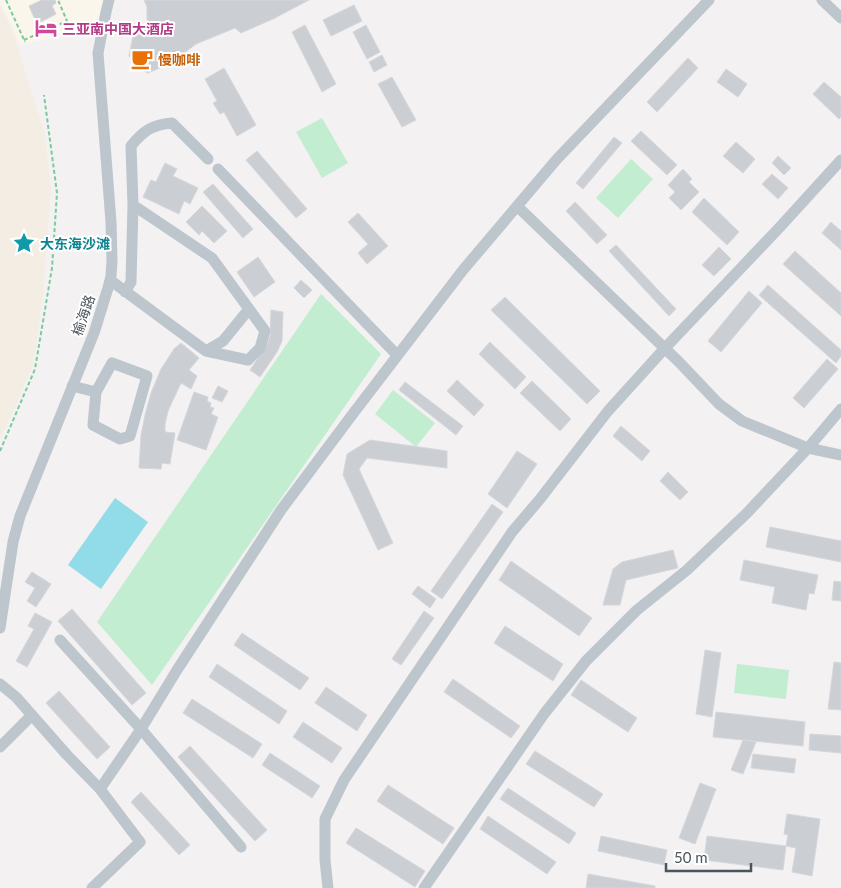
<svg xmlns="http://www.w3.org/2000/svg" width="841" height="888" viewBox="0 0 841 888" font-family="Lato,'Noto Sans SC',sans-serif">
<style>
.commercial{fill:#fbf6ec}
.green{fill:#c3edd0}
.sand{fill:#f3ede3}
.water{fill:#92dbe8}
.building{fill:#cbced3;stroke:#d5d7dc}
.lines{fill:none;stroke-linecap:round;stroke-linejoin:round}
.path{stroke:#7cca9f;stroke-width:2;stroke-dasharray:4 2.5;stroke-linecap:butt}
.minor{stroke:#bdc6cc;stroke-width:11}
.labels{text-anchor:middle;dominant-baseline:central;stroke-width:4;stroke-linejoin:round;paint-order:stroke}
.hotel-label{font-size:14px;font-weight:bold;fill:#b23c85;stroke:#fff;text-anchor:start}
.food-label{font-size:14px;font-weight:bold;fill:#c56008;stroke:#fff;text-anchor:start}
.culture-label{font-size:14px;font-weight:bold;fill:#0d838f;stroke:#fff;text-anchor:start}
.street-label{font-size:14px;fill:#4a555d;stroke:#fff}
</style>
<rect width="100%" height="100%" fill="#f3f1f1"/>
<path class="commercial" d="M0,0H106L97,20L63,36L20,45Z"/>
<path class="green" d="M322,118L348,163L322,178L296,132Z
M631,159L653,179L618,218L596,198Z
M321,294L381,354L152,685L97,622Z
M393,390L435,423L416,447L375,414Z
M737,664L789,670L786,699L734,693Z"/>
<path class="sand" d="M0,5L12,30L45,135L51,189L43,296L33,366L0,440Z"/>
<path class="water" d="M115,498L148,522L101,589L68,565Z"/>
<path class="building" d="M42,0H55L56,3L52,6L56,14L37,24L29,6Z
M144,0H309L273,19L241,33L235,28L196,44L171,63L148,73L139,68L129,56L133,36L147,22V7Z
M354,5L362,21L331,36L323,20Z
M305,25L336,84L322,92L292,32Z
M366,25L380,52L367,59L353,32Z
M382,55L387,65L374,72L369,62Z
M688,58L698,68L657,112L647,102Z
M224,68L256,125L237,136L224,112L220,114L213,103L217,101L205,79Z
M726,69L747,84L738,97L717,82Z
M392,77L416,120L402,127L378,84Z
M824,82L841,97V117L839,119L813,94Z
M641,131L677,165L667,175L631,141Z
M614,137L622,143L583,189L576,183Z
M736,142L755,159L743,173L723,156Z
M257,151L307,209L296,218L246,160Z
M778,156L791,168L784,175L772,163Z
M165,163L177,169L173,176L198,188L190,204L184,201L179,214L143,197L151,180L156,182Z
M683,169L692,179L689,182L699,192L681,210L669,198L675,192L668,185Z
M772,174L788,188L778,199L762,184Z
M213,184L253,229L243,238L203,192Z
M704,198L739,232L727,245L692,212Z
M575,202L607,235L597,244L566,211Z
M202,206L227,231L214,243L202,231L199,235L186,222Z
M358,213L388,246L367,264L358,253L368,244L348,222Z
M831,222L841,231V250L822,233Z
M616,245L676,309L669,316L609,251Z
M719,247L731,259L714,276L702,265Z
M795,251L841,293V316L783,264Z
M258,257L275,282L254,297L237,272Z
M301,280L312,290L304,298L294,288Z
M768,285L841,350V356L836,363L759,295Z
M749,291L762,303L721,352L708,341Z
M505,297L600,391L587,404L491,310Z
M271,310L283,312L282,341L277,352L260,377L250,370L267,345L270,336Z
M490,342L526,377L515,389L479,354Z
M181,343L199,358L189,370L197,376L191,389L181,383L168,411L165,424V432L175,433L170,464L162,463L161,469L139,468L141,435L145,415L151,393L161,369L174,349Z
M827,359L838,369L804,408L793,398Z
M457,380L484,405L474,416L447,391Z
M532,381L571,419L560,431L520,393Z
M405,382L463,426L456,435L399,390Z
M218,386L228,391L222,402L212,398Z
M194,392L208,397L207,401L211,403L210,407L214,408L211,414L218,417L206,450L177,440Z
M621,426L650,451L642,461L613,436Z
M370,440L447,451V468L367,458L359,469L393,543L378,550L343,475L347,454Z
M517,451L537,464L507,508L488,494Z
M668,472L688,492L680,500L660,481Z
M492,504L503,512L442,599L431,591Z
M770,527L841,541V562L766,547Z
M673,550L678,568L626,580L620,605H603L613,569L622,562Z
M744,560L818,575L814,594L809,593L806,610L772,603L775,587L740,580Z
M511,561L592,618L579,636L499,580Z
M32,572L51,584L36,607L27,601L35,588L25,582Z
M834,581L841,582V601L832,600Z
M418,586L436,599L430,608L412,594Z
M72,609L146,693L132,705L58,621Z
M424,611L434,618L401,665L392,659Z
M35,613L52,622L27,667L16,661L34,629L28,626Z
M505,626L563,664L553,681L494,643Z
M242,633L309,678L300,690L234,645Z
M705,650L721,653L712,717L696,714Z
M834,662L841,663V710L828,709Z
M217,664L287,711L279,724L209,677Z
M453,679L520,726L511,738L444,692Z
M581,680L637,718L628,732L571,695Z
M326,687L367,715L357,731L315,703Z
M59,691L110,747L97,759L46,703Z
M192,699L262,744L253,758L183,713Z
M716,712L805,722L803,746L713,737Z
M303,722L342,748L332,763L293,737Z
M810,734L841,736V753L809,750Z
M743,740L756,742L743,774L731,770Z
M190,746L267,830L255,841L178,757Z
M535,751L603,794L594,807L526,764Z
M270,753L320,786L312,798L262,765Z
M753,754L796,759L794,773L751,768Z
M700,783L716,789L695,844L679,838Z
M388,785L454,828L443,844L377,801Z
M508,788L576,833L569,844L500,799Z
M141,792L190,845L179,855L131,802Z
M787,814L820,819L812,876L792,872L796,848L786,846L788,835L784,834Z
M488,816L556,862L547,874L480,829Z
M356,828L425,871L415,887L346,843Z
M601,836L667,850L664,865L598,851Z
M707,836L786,846L783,870L704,860Z
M588,874L655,886V888H586Z"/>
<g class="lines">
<path class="path" d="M6,0L25,42
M24,40L67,21L58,0
M0,451L35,369L52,268L57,193L44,95"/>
<path class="minor" d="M822,0L841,18
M218,169L397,355
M517,206L679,362L719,404L742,421L808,448L841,409
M110,280L206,351L223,341L249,309L212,258L133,205
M125,292L131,282L133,205L131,146C144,130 152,125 172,123L208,159
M206,351L248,360L260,348L265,331L249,309
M72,386L96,392L93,425L120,439L130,436L147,376L112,363L96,392
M0,628L13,542L20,516L94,333L108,288L111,276L112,260L111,222L98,53L106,12L109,0
M60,640L141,729L241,847
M0,684L16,697L67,755L100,789L140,842L92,888
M0,747L32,715
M100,789L141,729L177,670L281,510L352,415L463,270L557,159L709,0
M328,888L325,860V819L344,780L512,532L540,499L608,411L665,348L779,228L841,160
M424,888L544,714L586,661L637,610L687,570L747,513L808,448L841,455"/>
</g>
<defs>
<g id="hotel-bare" transform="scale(1.725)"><path d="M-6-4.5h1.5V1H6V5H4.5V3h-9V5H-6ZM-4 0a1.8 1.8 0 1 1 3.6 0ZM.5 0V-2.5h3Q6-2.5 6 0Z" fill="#d1479c" stroke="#fff" stroke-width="2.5" paint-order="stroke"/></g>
<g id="cafe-bare" transform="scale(1.725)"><path d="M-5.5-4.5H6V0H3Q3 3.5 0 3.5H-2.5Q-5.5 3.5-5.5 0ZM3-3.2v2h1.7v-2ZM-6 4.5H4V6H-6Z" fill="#e8710a" stroke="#fff" stroke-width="2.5" paint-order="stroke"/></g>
<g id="sight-bare" transform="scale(1.725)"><path d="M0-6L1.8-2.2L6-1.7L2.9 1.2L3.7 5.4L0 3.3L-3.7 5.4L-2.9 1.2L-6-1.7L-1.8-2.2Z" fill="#0f9aa8" stroke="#fff" stroke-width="2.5" paint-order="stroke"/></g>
</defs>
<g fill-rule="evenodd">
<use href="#hotel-bare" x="46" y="28"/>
<use href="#cafe-bare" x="142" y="59"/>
<use href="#sight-bare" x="24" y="243"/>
</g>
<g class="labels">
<g class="hotel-label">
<text x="62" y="28">三亚南中国大酒店</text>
</g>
<g class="food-label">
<text x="158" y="59">慢咖啡</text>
</g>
<g class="culture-label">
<text x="40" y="243">大东海沙滩</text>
</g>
<g class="street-label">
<text transform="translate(83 315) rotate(-71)">榆海路</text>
</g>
</g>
<path d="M666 863v8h85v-8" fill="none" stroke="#4a555d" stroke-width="2.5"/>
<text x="674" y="863" font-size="15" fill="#4a555d" stroke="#ffffff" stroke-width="4" paint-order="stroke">50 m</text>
</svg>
